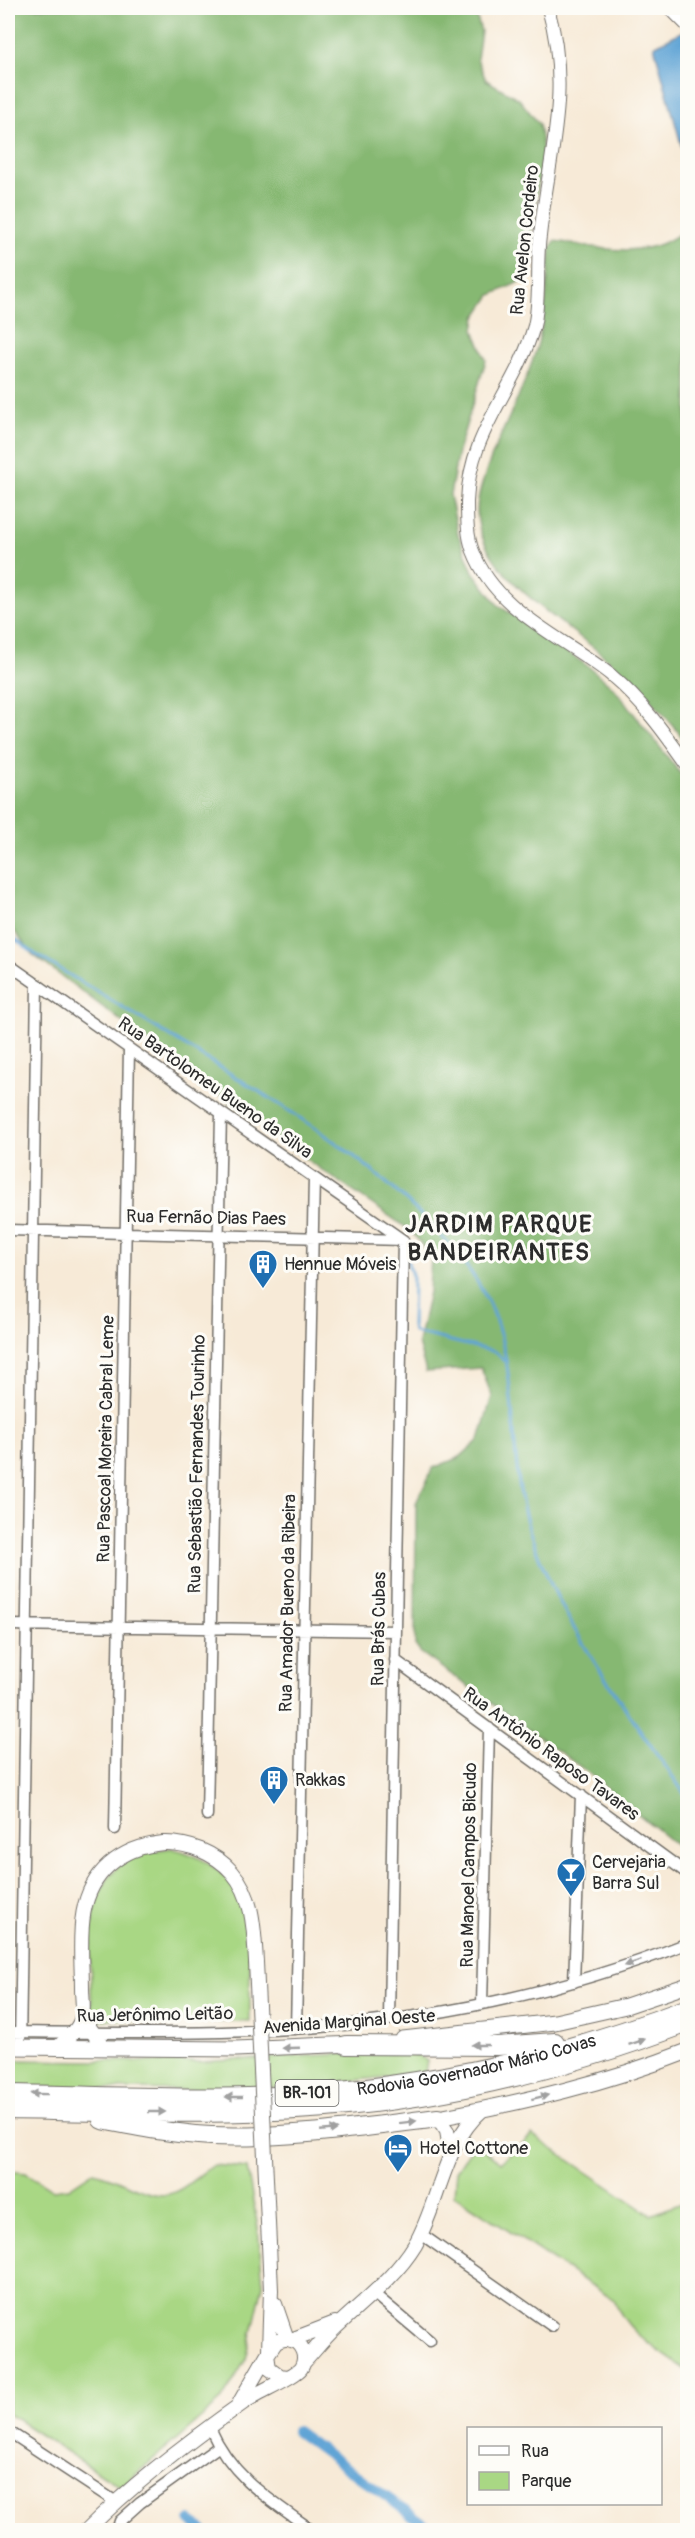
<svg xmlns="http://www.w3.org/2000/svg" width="695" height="2538" viewBox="0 0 695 2538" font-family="Pangolin,sans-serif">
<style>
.green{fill:#a9d784;stroke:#6a8158;stroke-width:1.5}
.forest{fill:#86b872;stroke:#58724e;stroke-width:1.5}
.water{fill:#60a4d5;stroke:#466880;stroke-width:1.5}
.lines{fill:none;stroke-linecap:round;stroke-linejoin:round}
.stream{stroke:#60a4d5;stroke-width:3}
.canal{stroke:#60a4d5;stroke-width:10}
.minor-casing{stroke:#726e67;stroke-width:13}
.tertiary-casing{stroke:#726e67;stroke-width:14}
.secondary-casing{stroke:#726e67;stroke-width:16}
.primary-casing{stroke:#726e67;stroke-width:17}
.motorway-casing{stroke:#726e67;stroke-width:20}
.minor{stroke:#fff;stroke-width:10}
.tertiary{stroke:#fff;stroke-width:12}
.secondary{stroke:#fff;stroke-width:14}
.primary{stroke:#fff;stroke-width:15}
.motorway{stroke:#fff;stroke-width:18}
.secondary-bridge-casing{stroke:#726e67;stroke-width:16;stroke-linecap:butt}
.secondary-bridge{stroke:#fff;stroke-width:14}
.oneway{fill:#a0a0a0}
.labels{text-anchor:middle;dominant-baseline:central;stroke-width:6;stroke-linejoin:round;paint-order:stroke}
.shield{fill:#fdfcf7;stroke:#6a6a68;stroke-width:1.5}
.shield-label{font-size:16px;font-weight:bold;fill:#2b2b2b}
.street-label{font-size:18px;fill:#2b2b2b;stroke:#fdfcf7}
.poi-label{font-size:18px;fill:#2b2b2b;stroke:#fdfcf7;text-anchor:start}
.district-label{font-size:24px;font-weight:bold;letter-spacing:1.5px;fill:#2b2b2b;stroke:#fdfcf7}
</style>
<rect width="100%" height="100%" fill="#fdfcf7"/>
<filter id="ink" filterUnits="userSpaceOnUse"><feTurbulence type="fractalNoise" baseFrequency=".0167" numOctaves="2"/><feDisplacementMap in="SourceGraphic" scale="12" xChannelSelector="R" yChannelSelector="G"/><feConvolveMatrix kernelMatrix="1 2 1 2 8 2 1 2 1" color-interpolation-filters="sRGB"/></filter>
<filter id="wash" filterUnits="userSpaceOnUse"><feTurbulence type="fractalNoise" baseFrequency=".008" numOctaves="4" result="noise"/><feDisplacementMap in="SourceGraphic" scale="24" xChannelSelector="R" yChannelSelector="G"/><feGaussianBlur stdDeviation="1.35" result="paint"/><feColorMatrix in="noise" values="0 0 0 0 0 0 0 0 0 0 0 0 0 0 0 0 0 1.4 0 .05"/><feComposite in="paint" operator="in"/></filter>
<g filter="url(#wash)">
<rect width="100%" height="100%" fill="#f7ead7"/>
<path class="green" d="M171,1848C264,1871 248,1945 250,2022L92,2020C92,1967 76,1873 144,1852C152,1850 162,1850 171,1848Z
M381,2052L418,2055L427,2061L425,2072L415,2074L293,2087L189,2090L8,2087V2060L198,2062Z
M532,2135L651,2215L687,2201V2371C660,2350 627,2335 614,2300L454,2195L456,2171L475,2143L500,2163Z
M213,2165L247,2168L258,2228L263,2285L246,2359L222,2400L121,2487L8,2414V2171L26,2173L53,2190L69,2188L93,2172C115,2175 149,2200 169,2194C184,2190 200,2174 213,2165Z"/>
<path class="forest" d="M8,8H474L481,31L477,59L486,80L519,99L539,124L543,151L524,280L491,295L476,317L474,330L486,360L458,452L450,495L458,534L473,572L498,605L589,667L614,688L687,782V1854L586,1771L420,1652L415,1645L416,1503L433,1468L460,1457L479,1440L492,1396L481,1368L426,1372L418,1343L429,1292L431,1257L411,1231L297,1153L32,954L8,923Z
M687,227V744C665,713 635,683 606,658C562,619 462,565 479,495C491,447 518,405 533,359C546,323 547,284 551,247L555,241C599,248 653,262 687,227Z"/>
<path class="water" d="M687,29V166L654,46Z"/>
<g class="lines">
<path class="stream" d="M8,934L35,954C94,990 154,1026 213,1063C290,1110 363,1155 426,1220C447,1241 467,1263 482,1290C524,1363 504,1454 530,1532C561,1627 632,1716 688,1799
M407,1260L413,1278L412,1327L414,1332L496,1352L504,1361"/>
<path class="canal" d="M296,2431L432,2530
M190,2521L203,2530"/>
</g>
</g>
<g filter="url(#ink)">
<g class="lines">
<g class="minor-casing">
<path id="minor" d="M8,964L403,1240
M8,1230L403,1240
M8,1625L396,1631
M395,1660L688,1874
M207,1815L221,1113
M115,1829L129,1049
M574,1982L581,1795
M482,2004L489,1728
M389,2018L403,1240
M296,2029L314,1178
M8,2032C111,2033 217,2035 321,2027C446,2017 571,1989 688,1943
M20,2047L37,984
M421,2234L552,2326
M373,2293L430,2341
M210,2428C232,2478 270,2500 312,2530
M8,2431L116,2502
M117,2530L120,2521L140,2503L218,2447"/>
</g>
<g class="tertiary-casing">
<path id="tertiary" d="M548,8C572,91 549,153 540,236C536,265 541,297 534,326C516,390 469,430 467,502C467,518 467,536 473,551C497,613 564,637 612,676C642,701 666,735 688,766"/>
</g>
<g class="secondary-casing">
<path id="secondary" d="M671,8L688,25
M82,2017L104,2048
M57,2048C67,2039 80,2029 82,2016C84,2008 82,1997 82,1989C82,1946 73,1897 109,1865C124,1852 144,1845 163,1843C188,1842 215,1853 232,1872C254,1897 254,1931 256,1962
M438,2118L447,2131L451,2154
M275,2304L287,2339
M291,2340L335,2323
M269,2350L271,2290L269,2244
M304,2362C314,2351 324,2338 335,2328C362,2302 395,2278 415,2245C440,2202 443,2144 482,2110
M240,2402L267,2355
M87,2530C133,2483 193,2438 247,2400C257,2393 297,2375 301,2368C308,2357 302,2342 289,2339C285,2338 281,2340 276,2342L267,2355L269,2368L280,2376L287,2377"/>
</g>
<g class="primary-casing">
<path id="primary" d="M403,2039L555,2022L626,2006L688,1985
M8,2047L236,2049L355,2044
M438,2118C523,2102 607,2083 688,2051"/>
</g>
<g class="motorway-casing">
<g id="motorway">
<path d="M346,2045L497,2046L555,2042"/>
<path id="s1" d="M8,2094C88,2095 168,2099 248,2097C398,2093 549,2061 688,2008"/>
<path d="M8,2110C113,2112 220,2116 326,2108C449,2098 572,2067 688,2023"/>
<path d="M102,2120C138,2127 174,2134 211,2136C286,2139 364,2127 438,2118"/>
</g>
</g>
<use href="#minor" class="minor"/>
<use href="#tertiary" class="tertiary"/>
<use href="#secondary" class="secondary"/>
<use href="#primary" class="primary"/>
<use href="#motorway" class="motorway"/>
<g class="secondary-bridge-casing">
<path id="secondary-bridge" d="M256,1962L269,2244"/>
</g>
<use href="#secondary-bridge" class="secondary-bridge"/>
</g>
<defs><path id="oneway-solid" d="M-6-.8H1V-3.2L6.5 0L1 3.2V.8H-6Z" transform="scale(1.5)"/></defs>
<g class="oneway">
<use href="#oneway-solid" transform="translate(633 1963) rotate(161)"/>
<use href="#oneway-solid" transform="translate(637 2042) rotate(-19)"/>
<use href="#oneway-solid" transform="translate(480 2045) rotate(-180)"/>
<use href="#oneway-solid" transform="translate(291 2048) rotate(178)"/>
<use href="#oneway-solid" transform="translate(39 2094) rotate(-179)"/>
<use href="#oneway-solid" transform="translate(234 2097) rotate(180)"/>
<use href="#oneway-solid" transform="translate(540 2097) rotate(-14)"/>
<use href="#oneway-solid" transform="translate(157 2112)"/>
<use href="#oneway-solid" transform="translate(408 2122) rotate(-7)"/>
<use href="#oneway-solid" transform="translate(329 2130) rotate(-5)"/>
</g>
</g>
<defs>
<g id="building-pin" transform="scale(1.5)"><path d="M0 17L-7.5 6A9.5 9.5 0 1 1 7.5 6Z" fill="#1f6fb2" stroke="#fdfcf7"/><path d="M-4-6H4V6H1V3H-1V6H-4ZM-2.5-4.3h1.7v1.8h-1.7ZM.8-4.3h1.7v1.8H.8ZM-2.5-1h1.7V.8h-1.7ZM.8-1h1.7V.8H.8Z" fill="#fff"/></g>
<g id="bar-pin" transform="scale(1.5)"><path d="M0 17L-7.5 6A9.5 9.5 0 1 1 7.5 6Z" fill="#1f6fb2" stroke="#fdfcf7"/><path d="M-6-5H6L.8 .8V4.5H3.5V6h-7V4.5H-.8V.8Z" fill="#fff"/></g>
<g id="hotel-pin" transform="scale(1.5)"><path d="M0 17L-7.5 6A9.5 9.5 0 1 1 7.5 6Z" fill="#1f6fb2" stroke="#fdfcf7"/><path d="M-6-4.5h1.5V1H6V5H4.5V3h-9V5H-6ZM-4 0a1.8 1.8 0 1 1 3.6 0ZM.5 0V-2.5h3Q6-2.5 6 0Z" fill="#fff"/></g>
</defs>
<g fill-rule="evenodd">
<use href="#building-pin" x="263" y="1264"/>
<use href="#building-pin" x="274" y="1780"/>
<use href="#bar-pin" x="571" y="1872"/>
<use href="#hotel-pin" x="398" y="2148"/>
</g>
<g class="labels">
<rect class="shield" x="275.5" y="2080" width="63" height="26" rx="4.5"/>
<g class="shield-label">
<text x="307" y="2093">BR-101</text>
</g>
<g class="street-label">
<text transform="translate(525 240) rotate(-84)">Rua Avelon Cordeiro</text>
<text transform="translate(215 1088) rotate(35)">Rua Bartolomeu Bueno da Silva</text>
<text transform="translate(206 1218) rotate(1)">Rua Fernão Dias Paes</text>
<text transform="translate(106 1439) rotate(-89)">Rua Pascoal Moreira Cabral Leme</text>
<text transform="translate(197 1464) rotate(-89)">Rua Sebastião Fernandes Tourinho</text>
<text transform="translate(288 1603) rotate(-89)">Rua Amador Bueno da Ribeira</text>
<text transform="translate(379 1629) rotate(-89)">Rua Brás Cubas</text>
<text transform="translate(551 1754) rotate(36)">Rua Antônio Raposo Tavares</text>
<text transform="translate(469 1865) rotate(-89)">Rua Manoel Campos Bicudo</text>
<text transform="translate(155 2015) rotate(-1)">Rua Jerônimo Leitão</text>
<text transform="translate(349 2022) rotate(-4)">Avenida Marginal Oeste</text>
<text stroke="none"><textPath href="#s1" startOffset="471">Rodovia Governador Mário Covas</textPath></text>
</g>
<g class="poi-label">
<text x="284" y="1264">Hennue Móveis</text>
<text x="295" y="1780">Rakkas</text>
<text x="592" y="1862">Cervejaria<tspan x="592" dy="21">Barra Sul</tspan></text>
<text x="419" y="2148">Hotel Cottone</text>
</g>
<g class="district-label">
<text x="499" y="1224">JARDIM PARQUE<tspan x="499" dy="28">BANDEIRANTES</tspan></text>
</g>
</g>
<rect width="695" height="2538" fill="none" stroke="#fdfcf7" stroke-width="30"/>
<rect x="467" y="2427" width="195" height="78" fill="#fdfcf7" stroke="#a9a8a5" stroke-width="1.5"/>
<rect x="479" y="2446" width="30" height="9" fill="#ffffff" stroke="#a9a8a5" stroke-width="1.5"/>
<text x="521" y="2457" font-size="18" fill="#2b2b2b">Rua</text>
<rect x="479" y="2472" width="30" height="18" fill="#a9d784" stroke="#a9a8a5" stroke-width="1.5"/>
<text x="521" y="2487" font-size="18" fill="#2b2b2b">Parque</text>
</svg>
